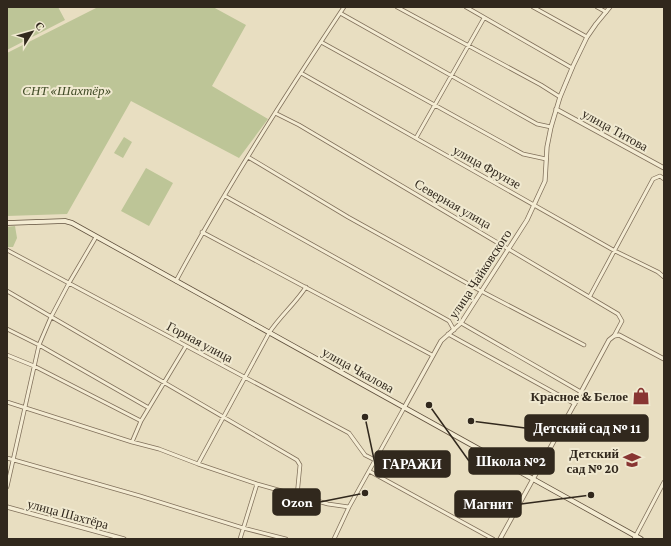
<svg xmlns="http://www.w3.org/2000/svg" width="671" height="546" viewBox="0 0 671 546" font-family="'Crimson Pro',serif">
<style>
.green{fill:#bdc597}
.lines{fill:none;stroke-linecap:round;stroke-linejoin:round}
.minor-casing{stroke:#80705b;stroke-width:4.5}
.tertiary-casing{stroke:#80705b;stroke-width:5}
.secondary-casing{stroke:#61513e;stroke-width:5.5}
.minor{stroke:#f4ecd3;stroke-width:3}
.tertiary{stroke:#f4ecd3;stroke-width:3.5}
.secondary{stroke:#f4ecd3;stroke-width:4}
.labels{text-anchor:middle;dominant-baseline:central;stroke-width:4;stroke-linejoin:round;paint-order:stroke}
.park-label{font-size:13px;font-style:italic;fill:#404b26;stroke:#f0e9d0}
.street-label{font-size:13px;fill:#31281d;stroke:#f0e9d0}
.poi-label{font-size:13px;font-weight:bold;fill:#31281d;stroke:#f0e9d0;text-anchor:end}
.leader{fill:none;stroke:#31281d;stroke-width:1.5}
.callout-dot{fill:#31281d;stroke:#f0e9d0;stroke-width:1.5}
.callout{fill:#31281d;stroke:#31281d;stroke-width:1.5}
.callout-label{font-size:14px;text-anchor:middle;font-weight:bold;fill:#fff}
</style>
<rect width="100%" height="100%" fill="#e8dec1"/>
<path class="green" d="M7,7H58L65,20L7,50Z
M98,7H213L246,25L212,86L268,119L239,158L131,101L67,214L7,216V53Z
M124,137L132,142L123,158L114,153Z
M146,168L173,183L149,226L121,211Z
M15,226L17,238L13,247H7V227Z"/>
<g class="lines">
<g class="minor-casing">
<path id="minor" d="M397,7L541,85L560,97
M466,7L572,68
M533,7L587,37
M597,7L606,12
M340,13L537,124L551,127
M321,42L523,154L546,159
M301,73L615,251L658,272L664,277
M275,113L299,125L618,314L622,321L614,336
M416,138L484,18
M248,157L348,217L481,291L584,345
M225,196L449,321L454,330
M202,232L432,355
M7,250L349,433L365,455L375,460
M176,281C227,186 285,96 344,7
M7,291L297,460L300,465L297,496
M590,296L653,179L660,176L664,179
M461,323L581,392
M7,329L39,345L149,408
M448,334L575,404
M7,355L34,366L141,421L132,442
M7,402L132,442L159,449L198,464L257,484L328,504L349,507
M141,421L186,346
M7,458L140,496L243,528L286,539
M198,464L269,333C280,316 295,304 306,287
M369,471L493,539
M7,487L39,345L51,317L69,283L96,237
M240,539L257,484
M334,539L349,507L404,408
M634,539L664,482"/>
</g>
<g class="tertiary-casing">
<path id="tertiary" d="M556,109L664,168
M404,408L441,341L461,323L527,220L545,181L547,147L551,127L560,97L573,66L587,37L596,24L610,7
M7,507L124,539
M500,539L581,392L609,340L614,336L619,335L664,359"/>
</g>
<g class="secondary-casing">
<path id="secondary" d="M7,223L65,221L72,223L641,539"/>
</g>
<use href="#minor" class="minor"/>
<use href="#tertiary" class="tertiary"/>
<use href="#secondary" class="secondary"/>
</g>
<defs>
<g id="shop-bare" transform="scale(1.38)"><path d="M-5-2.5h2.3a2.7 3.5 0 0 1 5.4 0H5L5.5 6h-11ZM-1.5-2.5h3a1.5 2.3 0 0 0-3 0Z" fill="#883532" stroke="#f0e9d0" stroke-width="2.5" paint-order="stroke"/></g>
<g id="school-bare" transform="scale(1.38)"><path d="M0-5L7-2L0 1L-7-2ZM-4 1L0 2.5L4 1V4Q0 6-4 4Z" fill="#883532" stroke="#f0e9d0" stroke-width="2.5" paint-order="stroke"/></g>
</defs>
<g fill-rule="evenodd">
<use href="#shop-bare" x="641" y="396"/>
<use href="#school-bare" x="632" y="460"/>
</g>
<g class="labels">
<g class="park-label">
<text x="67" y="90">СНТ «Шахтёр»</text>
</g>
<g class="street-label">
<text transform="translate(615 130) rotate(29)">улица Титова</text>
<text transform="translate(487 167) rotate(29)">улица Фрунзе</text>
<text transform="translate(453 204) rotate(30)">Северная улица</text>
<text transform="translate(480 274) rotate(-57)">улица Чайковского</text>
<text transform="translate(200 342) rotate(28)">Горная улица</text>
<text transform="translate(358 370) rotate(29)">улица Чкалова</text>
<text transform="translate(68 514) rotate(15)">улица Шахтёра</text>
</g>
<g class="poi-label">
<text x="628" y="396">Красное &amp; Белое</text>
<text x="619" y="453">Детский<tspan x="619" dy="15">сад № 20</tspan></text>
</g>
</g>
<path class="leader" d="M471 421L525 428M429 405L469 461M365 417L375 464M365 493L320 502M591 495L521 504"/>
<g class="callout-dot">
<circle cx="471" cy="421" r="4"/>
<circle cx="429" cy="405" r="4"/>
<circle cx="365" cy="417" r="4"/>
<circle cx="365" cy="493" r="4"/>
<circle cx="591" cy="495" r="4"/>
</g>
<g class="callout">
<rect x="525" y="415" width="123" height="26" rx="4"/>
<rect x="469" y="448" width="85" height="26" rx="4"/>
<rect x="375" y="451" width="75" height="26" rx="4"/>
<rect x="273" y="489" width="47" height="26" rx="4"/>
<rect x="455" y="491" width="66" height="26" rx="4"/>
</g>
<g class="callout-label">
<text x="587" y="433">Детский сад № 11</text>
<text x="511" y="466">Школа №2</text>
<text x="412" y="469">ГАРАЖИ</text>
<text x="297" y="507">Ozon</text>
<text x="488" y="509">Магнит</text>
</g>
<rect width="671" height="546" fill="none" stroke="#31281d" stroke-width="16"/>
<g transform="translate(32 32) rotate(53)" stroke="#f0e9d0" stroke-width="3" paint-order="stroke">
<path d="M0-3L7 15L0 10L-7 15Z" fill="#31281d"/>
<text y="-6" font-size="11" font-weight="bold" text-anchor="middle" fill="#31281d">С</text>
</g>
</svg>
